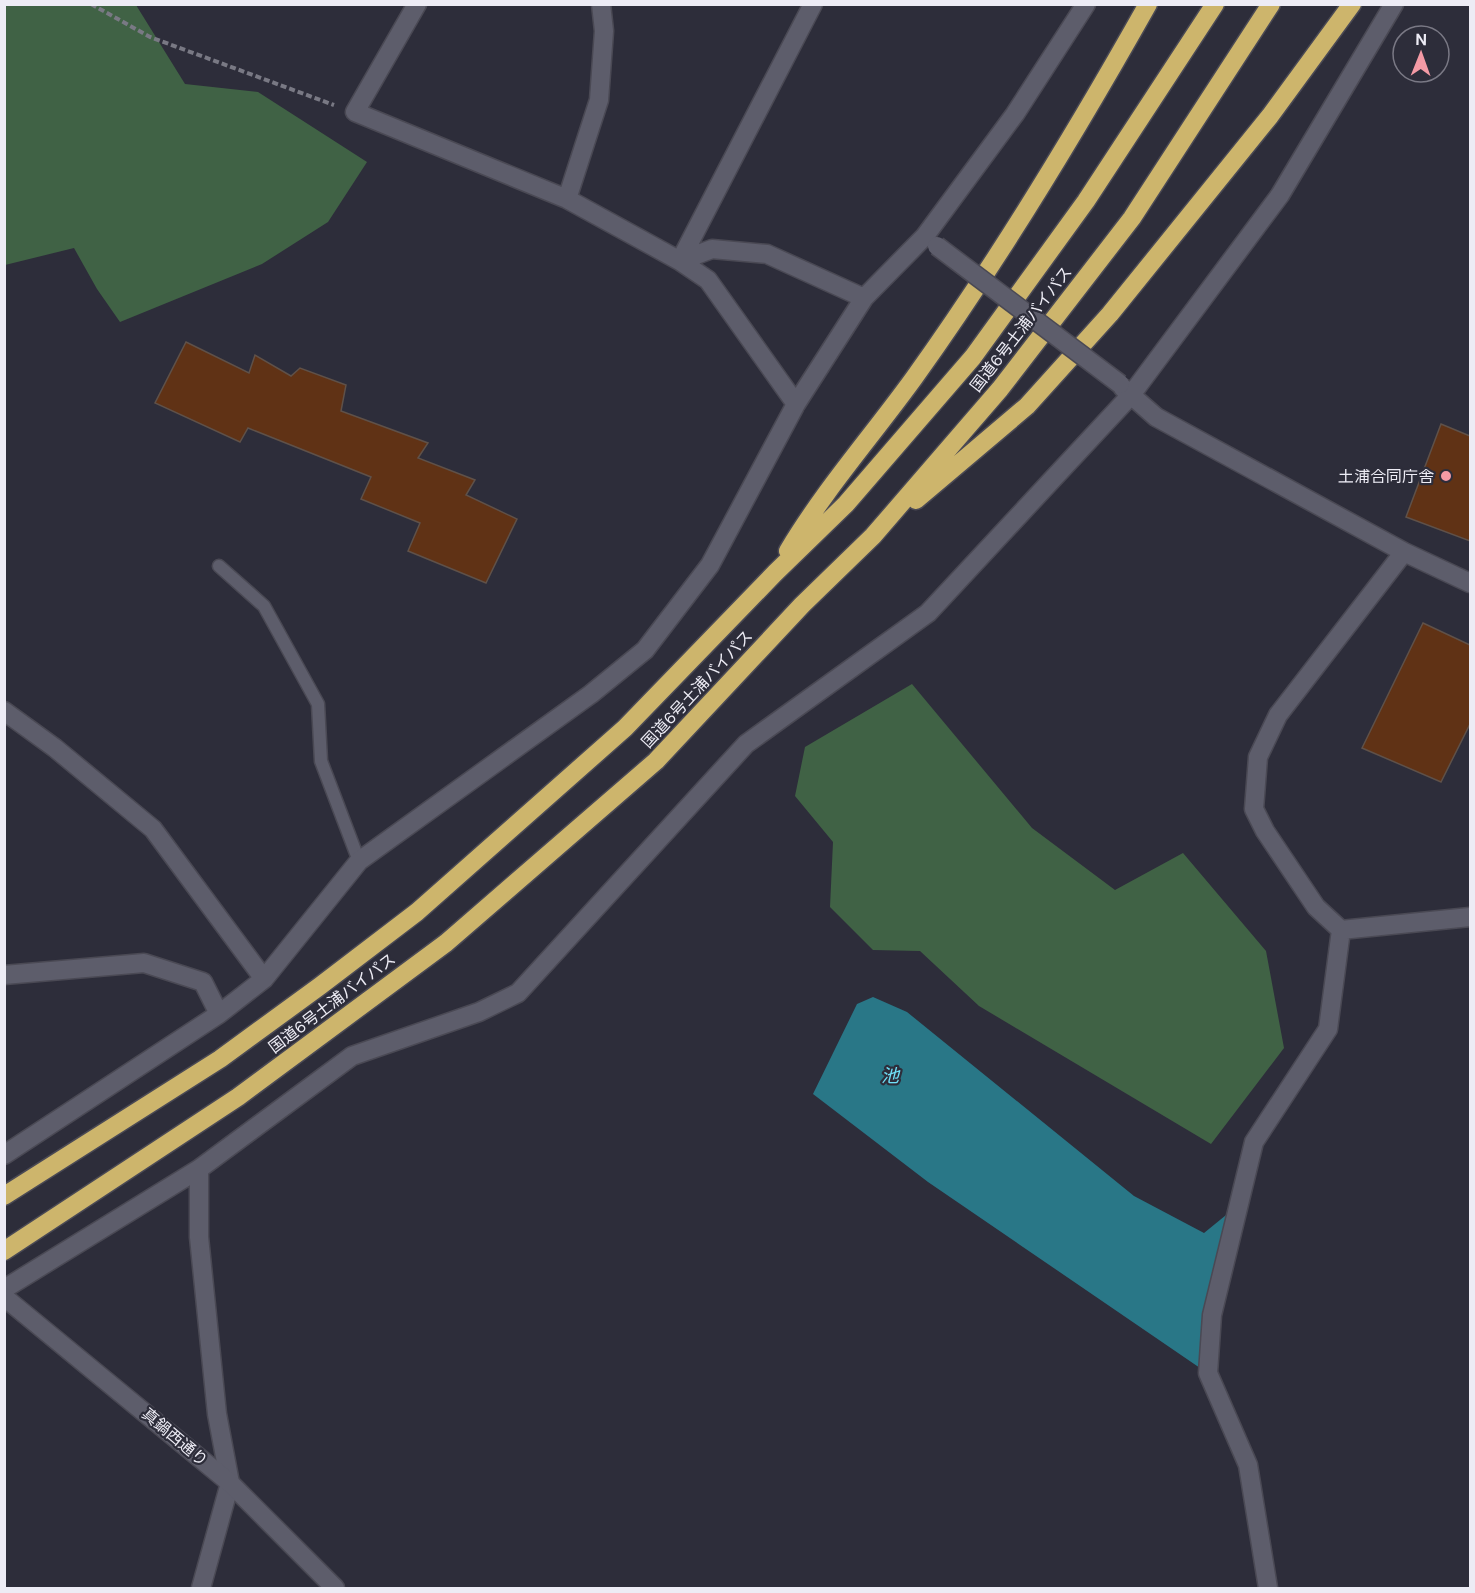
<svg xmlns="http://www.w3.org/2000/svg" width="1475" height="1593" viewBox="0 0 1475 1593" font-family="'DM Sans','Noto Sans JP',sans-serif">
<style>
.green{fill:#406245}
.water{fill:#297787}
.building{fill:#603215;stroke:#5f5149;stroke-width:1.5}
.lines{fill:none;stroke-linecap:round;stroke-linejoin:round}
.lane-casing{stroke:#4a4954;stroke-width:15}
.street-casing{stroke:#4a4954;stroke-width:21}
.secondary-casing{stroke:#4a4954;stroke-width:21}
.highway-casing{stroke:#4a4954;stroke-width:21}
.path{stroke:#797984;stroke-width:4;stroke-dasharray:6 3;stroke-linecap:butt}
.lane{stroke:#5d5d6b;stroke-width:12}
.street{stroke:#5d5d6b;stroke-width:18}
.secondary{stroke:#5d5d6b;stroke-width:18}
.highway{stroke:#cdb56c;stroke-width:18}
.street-bridge-casing{stroke:#4a4954;stroke-width:21;stroke-linecap:butt}
.street-bridge{stroke:#5d5d6b;stroke-width:18}
.poi-dot{fill:#f49aa5;stroke:#2d2d3a;stroke-width:2}
.labels{text-anchor:middle;dominant-baseline:central;stroke-width:4.5;stroke-linejoin:round;paint-order:stroke}
.street-label{font-size:16px;fill:#edecf5;stroke:#2d2d3a}
.poi-label{font-size:16px;fill:#edecf5;stroke:#2d2d3a;text-anchor:end}
.water-label{font-size:18px;font-style:italic;fill:#70e1f9;stroke:#2d2d3a}
</style>
<rect width="100%" height="100%" fill="#2d2d3a"/>
<path class="green" d="M4,5H136L185,84L258,92L367,162L328,222L262,264L120,322L97,289L74,248L5,265Z
M912,684L1032,828L1115,890L1183,853L1266,951L1284,1048L1211,1144L979,1006L920,951L873,950L830,907L833,842L795,796L805,747Z"/>
<path class="water" d="M873,997L907,1012L1134,1196L1204,1233L1231,1211L1200,1368L928,1182L813,1094L857,1004Z"/>
<path class="building" d="M186,342L249,373L255,355L291,376L300,368L346,385L341,411L428,443L418,458L475,480L466,495L517,519L486,583L408,551L420,523L361,499L371,477L248,428L240,442L155,403Z
M1441,424L1470,436V541L1406,517Z
M1423,623L1470,645V724L1441,782L1362,748Z"/>
<g class="lines">
<g class="lane-casing">
<path id="lane" d="M219,566L264,606L318,704L321,761L359,861"/>
</g>
<g class="street-casing">
<path id="street" d="M417,4L355,112L567,199L680,261L708,280L796,404
M567,199L599,100L604,31L601,4
M680,261L813,4
M680,261L712,249L767,254L864,298
M1123,388L1156,417L1404,552L1470,583
M1404,552L1278,715L1258,757L1254,809L1265,831L1316,907L1341,930L1470,917
M4,711L55,748L153,829L264,979
M4,975L144,963L203,982L219,1014
M4,1155L219,1014L264,979L359,861L591,694L645,650L710,565L796,404L864,298L925,236L1015,114L1086,4
M199,1169V1237L217,1414L230,1483L201,1588
M4,1289L199,1169L352,1056L479,1012L518,993L746,744L928,613L1131,395L1280,195L1394,4
M1268,1588L1248,1465L1208,1373L1212,1315L1254,1142L1328,1029L1341,930"/>
</g>
<g class="secondary-casing">
<path id="secondary" d="M4,1297L230,1483L335,1588"/>
</g>
<g class="highway-casing">
<path id="highway" d="M916,500L1027,406L1110,314L1270,116L1352,4
M788,551C825,489 872,436 914,378C1000,258 1076,132 1148,4
M4,1196L220,1059L320,986L417,912L625,728L775,573L846,504L973,357L1086,201L1215,4
M4,1251L238,1097L446,943L656,761L802,605L873,536L1000,389L1132,218L1271,4"/>
</g>
<path class="path" d="M91,4L150,37L334,105"/>
<use href="#lane" class="lane"/>
<use href="#street" class="street"/>
<use href="#secondary" class="secondary"/>
<use href="#highway" class="highway"/>
<g class="street-bridge-casing">
<path id="street-bridge" d="M937,246L1120,384"/>
</g>
<use href="#street-bridge" class="street-bridge"/>
</g>
<circle class="poi-dot" cx="1446" cy="476" r="6"/>
<g class="labels">
<g class="street-label">
<text transform="translate(1021 329) rotate(-52)">国道6号土浦バイパス</text>
<text transform="translate(697 689) rotate(-47)">国道6号土浦バイパス</text>
<text transform="translate(332 1003) rotate(-37)">国道6号土浦バイパス</text>
<text transform="translate(175 1437) rotate(40)">真鍋西通り</text>
</g>
<g class="poi-label">
<text x="1434" y="476">土浦合同庁舎</text>
</g>
<g class="water-label">
<text x="890" y="1076">池</text>
</g>
</g>
<rect width="1475" height="1593" fill="none" stroke="#edecf5" stroke-width="12"/>
<g transform="translate(1421 54) rotate(1)"><circle r="28" fill="#2d2d3a" stroke="#7a7985" stroke-width="1.5"/>
<path d="M0-4.5L10 22L0 15L-10 22Z" fill="#f49aa5"/>
<text y="-9" font-size="16" font-weight="bold" text-anchor="middle" fill="#edecf5">N</text>
</g>
</svg>
